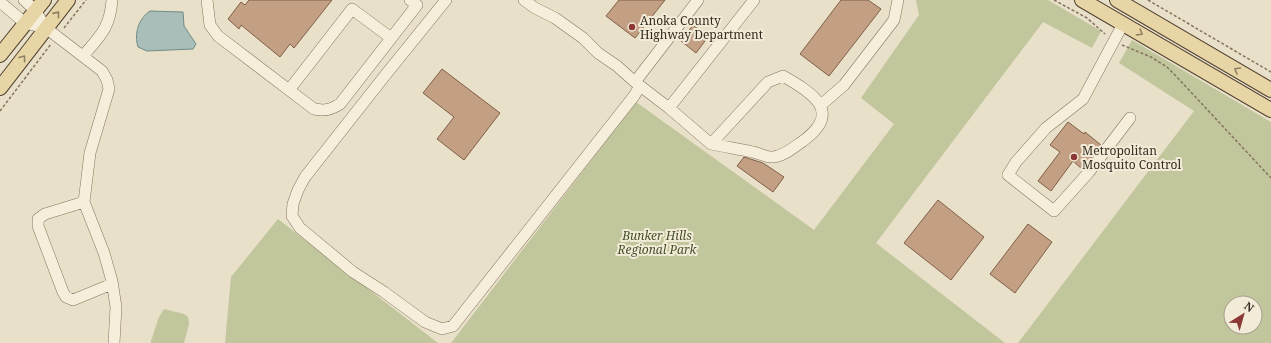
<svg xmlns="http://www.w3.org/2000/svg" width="1271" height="343" viewBox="0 0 1271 343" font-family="'Noto Serif',serif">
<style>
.green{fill:#c1c69d;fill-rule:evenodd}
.water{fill:#a9beb8;stroke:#708c85}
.building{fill:#c39f83;stroke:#806048}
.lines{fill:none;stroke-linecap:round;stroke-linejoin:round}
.minor-casing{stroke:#84745f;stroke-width:12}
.major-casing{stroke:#524233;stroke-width:16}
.path{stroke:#84745f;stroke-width:1.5;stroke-dasharray:3 2;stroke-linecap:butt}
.minor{stroke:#f5eedb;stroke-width:11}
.major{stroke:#e8d5a5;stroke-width:14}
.oneway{stroke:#8f8063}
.poi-dot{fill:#8c3836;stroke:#f2ebd7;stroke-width:1.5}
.labels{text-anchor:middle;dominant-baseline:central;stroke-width:4;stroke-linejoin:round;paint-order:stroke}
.poi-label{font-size:12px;fill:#362c21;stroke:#f2ebd7;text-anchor:start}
.park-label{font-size:12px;font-style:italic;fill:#45502a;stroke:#f2ebd7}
</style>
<rect width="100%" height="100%" fill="#e9e0c9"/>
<path class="green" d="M916,0H1048L1101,31L1092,48L1043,22L876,243L1005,343H451L636,102L814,230L894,124L861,98L919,15Z
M1132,40L1271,122V343H1018L1194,111L1119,63ZM1231,303H1255V327H1231Z
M278,219L438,343H225L231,277Z
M164,309L184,314L188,317L189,324L184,343H151V341L159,317Z"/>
<path class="water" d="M150,11L183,12L184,26L196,44L193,49L147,51L138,47C134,34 138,19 150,11Z"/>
<path class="building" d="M249,0H332L294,48L290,44L280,57L241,25L239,29L228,19L241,2L245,5Z
M619,0H665L635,38L606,16Z
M841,0H868L881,9L829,76L800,54Z
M693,25L708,37L696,53L681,41Z
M442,69L500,113L464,160L437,139L454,117L423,93Z
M1068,122L1084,134L1085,132L1101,145L1082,169L1073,161L1051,191L1038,181L1060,152L1050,145Z
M744,157L763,163L784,177L773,192L737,166Z
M938,200L984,237L951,280L904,243Z
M1028,224L1052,242L1015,293L990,274Z"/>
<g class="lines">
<g class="minor-casing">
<path id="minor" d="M24,0L35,10L46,28L102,71L107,80L109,89L90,153L84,202L104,253L112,281L116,307L114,343
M207,0L210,25L218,36L314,109C325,111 330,110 340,104L417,5L410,0
M446,0L387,73L305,177L298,190L293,204L292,216L300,228L353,272L384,292L425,322L442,329L453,326L634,96L640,86
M524,0L535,8L555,18L583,38L598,53L617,66L635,82L669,108L711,144
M0,2L25,23L46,28
M1123,24L1083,99L1046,128L1016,162L1008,175L1054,211L1089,172L1130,118
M83,56C100,36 110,28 112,0
M783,76C813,93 843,112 803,141C794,147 784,156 773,157C767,158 759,153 753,152C739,149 725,147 711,144L768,82Z
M635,82L698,0
M289,90L352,9L391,38
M821,105L844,85L894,20L898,0
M669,108L754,0
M84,202L45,214L38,219V226L63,292L66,297L73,300L112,284"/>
</g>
<g class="major-casing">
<path id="major" d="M1082,0L1271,110
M1117,0L1271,90
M0,55L44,0
M0,88L68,0"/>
</g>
<path class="path" d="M1054,0L1087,18L1105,34
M1148,0L1271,72
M64,28L86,0
M1122,45L1151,57L1167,67L1175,75L1271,178
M0,111L51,44"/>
<use href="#minor" class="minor"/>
<use href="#major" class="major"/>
</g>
<defs><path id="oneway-chevron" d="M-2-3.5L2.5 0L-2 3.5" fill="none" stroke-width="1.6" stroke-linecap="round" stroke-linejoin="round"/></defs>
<g class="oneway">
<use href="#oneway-chevron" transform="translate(57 14) rotate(-51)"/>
<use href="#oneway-chevron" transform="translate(1140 33) rotate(32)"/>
<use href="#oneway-chevron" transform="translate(23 58) rotate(-53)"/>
<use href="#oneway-chevron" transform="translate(1237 70) rotate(-150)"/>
</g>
<g class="poi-dot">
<circle cx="632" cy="27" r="4"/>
<circle cx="1074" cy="157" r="4"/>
</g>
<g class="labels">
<g class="poi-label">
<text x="640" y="20">Anoka County<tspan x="640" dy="14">Highway Department</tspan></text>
<text x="1082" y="150">Metropolitan<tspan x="1082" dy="14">Mosquito Control</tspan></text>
</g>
<g class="park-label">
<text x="657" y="235">Bunker Hills<tspan x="657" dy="14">Regional Park</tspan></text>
</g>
</g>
<g transform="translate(1243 315) rotate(37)"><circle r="19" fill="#f2ebd7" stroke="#a79f8e"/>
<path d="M0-3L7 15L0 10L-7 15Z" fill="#8c3836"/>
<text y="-6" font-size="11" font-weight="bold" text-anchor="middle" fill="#362c21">N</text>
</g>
</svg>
